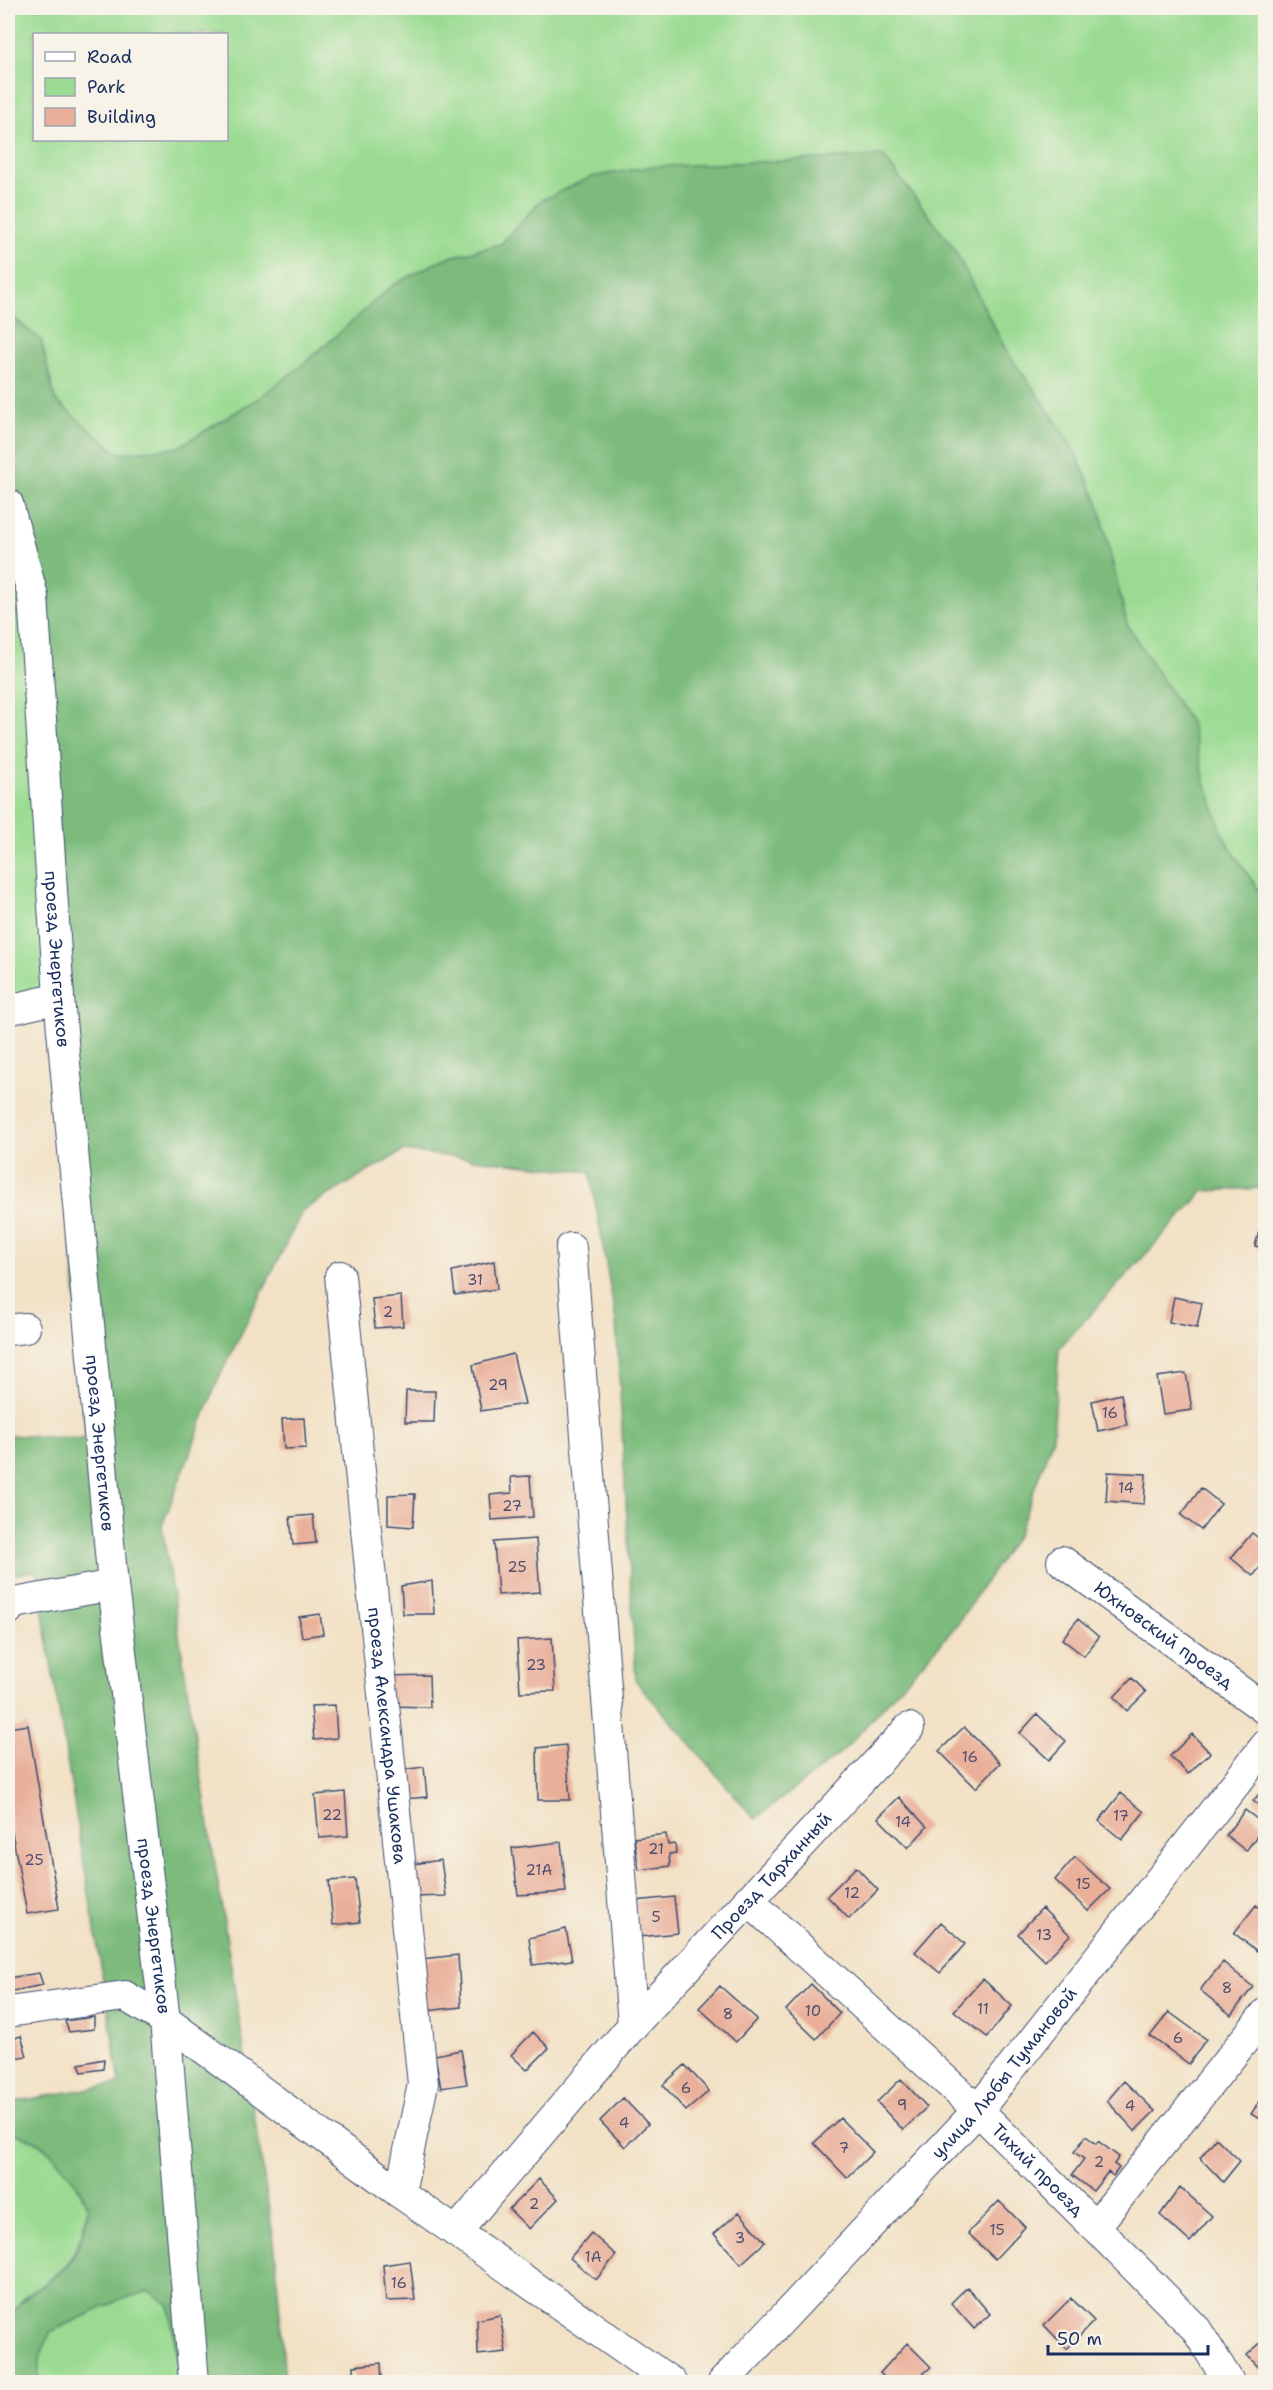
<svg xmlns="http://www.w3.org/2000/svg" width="1273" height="2390" viewBox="0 0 1273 2390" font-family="'Shantell Sans',sans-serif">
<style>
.green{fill:#9adb91;stroke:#5a8578;stroke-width:1.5;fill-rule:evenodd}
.forest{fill:#7bbb7b;stroke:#4b756c;stroke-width:1.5}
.building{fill:#e9af99}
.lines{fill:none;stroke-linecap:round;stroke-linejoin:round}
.minor-casing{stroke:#3b4a6d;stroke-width:32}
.minor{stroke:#fff;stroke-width:30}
.labels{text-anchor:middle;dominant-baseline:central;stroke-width:6;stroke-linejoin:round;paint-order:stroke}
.number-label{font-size:15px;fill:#4e4f6d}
.street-label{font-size:18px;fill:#1b2f5e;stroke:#f7f3e8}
</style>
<rect width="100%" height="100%" fill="#f7f3e8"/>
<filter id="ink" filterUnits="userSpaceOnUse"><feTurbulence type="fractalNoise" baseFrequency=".0167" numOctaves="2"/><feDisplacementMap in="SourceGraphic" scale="12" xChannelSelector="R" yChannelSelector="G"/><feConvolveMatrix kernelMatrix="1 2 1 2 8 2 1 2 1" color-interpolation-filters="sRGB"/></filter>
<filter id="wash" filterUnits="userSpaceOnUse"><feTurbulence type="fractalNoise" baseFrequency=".008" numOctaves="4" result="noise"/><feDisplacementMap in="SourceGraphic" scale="24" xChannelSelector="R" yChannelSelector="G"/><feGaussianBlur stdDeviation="1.35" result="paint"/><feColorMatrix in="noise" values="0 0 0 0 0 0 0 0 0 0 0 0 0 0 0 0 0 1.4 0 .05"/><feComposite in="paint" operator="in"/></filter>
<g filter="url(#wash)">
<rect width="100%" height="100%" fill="#f2e1c5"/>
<path class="green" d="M8,8H1265V900L1225,840L1204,782L1191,724L1127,625L1099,505L1075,452L1043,402L1008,354L953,247L540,201L501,244L443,259L259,398L177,448L118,454L55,400L41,340L8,314ZM34,34H226V140H34Z
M8,602L17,614L30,657L51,986L8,1022Z
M8,2131L36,2141L58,2159L76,2183L88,2209L81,2237L68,2263L46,2283L23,2298L8,2321Z
M149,2291L169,2305L181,2382H38L39,2360L50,2332L119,2300Z"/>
<path class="forest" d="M883,156L953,247L1008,354L1043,402L1075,452L1099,505L1127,625L1191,724L1205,782L1225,840L1265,900V1188L1204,1191L1059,1348L1053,1437L1018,1534L955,1627L844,1750L755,1819L636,1681L616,1321L590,1172L403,1151L303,1210L218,1380L162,1526L275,2248L285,2382H181L169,2305L149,2291L119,2300L50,2332L39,2360L38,2382H8C8,2370 4,2328 9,2319C25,2289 51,2286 69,2263C78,2250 86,2227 88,2211C89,2193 50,2148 34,2140C25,2136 16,2134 8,2131V2103L120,2083L36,1571L8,1575V1435L86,1439L30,657L17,614L8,602V314L41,340L55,400L118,453L177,448L259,398L306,362L393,285L443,259L501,244L540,201L591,177L648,167Z"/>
<g id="blocks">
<path class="building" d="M1265,1210L1266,1211V1249L1255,1246Z
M494,1261L497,1289L455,1295L452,1271Z
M401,1296L403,1326L375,1328L372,1299Z
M1174,1297L1202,1303L1197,1328L1169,1322Z
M1264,1309H1266V1326H1262Z
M513,1354L525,1404L481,1411L473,1365Z
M1186,1373L1192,1410L1163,1414L1157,1377Z
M406,1391H435L434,1422H405Z
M1121,1394L1127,1425L1098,1431L1092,1401Z
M304,1418L306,1448L284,1449L282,1419Z
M1261,1425H1266V1450H1264Z
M1108,1472L1146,1474L1144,1504L1106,1501Z
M530,1476L533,1517L492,1520L490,1495L512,1493L511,1477Z
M1201,1488L1221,1504L1201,1530L1181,1515Z
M415,1494L413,1527L388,1525V1495Z
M313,1515L316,1543L293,1545L290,1517Z
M1252,1533L1266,1544V1560L1253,1576L1231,1558Z
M536,1539L540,1592L498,1595L494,1542Z
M432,1581L434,1614H403L401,1586Z
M320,1614L323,1634L302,1637L299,1617Z
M1078,1619L1099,1637L1084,1656L1062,1639Z
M552,1638L555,1691L520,1692L517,1640Z
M429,1675L430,1707L388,1706L389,1676Z
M1132,1678L1146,1692L1127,1711L1114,1697Z
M335,1705L337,1738L314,1740L311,1706Z
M1037,1714L1066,1741L1049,1760L1020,1733Z
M28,1725L59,1909L27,1914L8,1810V1728Z
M964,1727L1000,1763L976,1788L939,1751Z
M1192,1734L1210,1753L1188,1774L1170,1756Z
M566,1745L570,1800H538L537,1748Z
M424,1767L427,1797L404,1799L401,1770Z
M1266,1786V1802L1261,1807L1253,1801Z
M345,1792L348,1836L319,1838L315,1795Z
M1121,1793L1144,1812L1122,1840L1099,1821Z
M899,1797L927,1827L908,1848L878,1818Z
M1245,1810L1265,1825L1246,1851L1226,1835Z
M666,1834L668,1845L675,1844L676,1853L669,1854L670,1866L639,1870L634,1838Z
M561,1842L566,1892L518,1895L512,1848Z
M1075,1857L1110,1889L1088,1911L1055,1880Z
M441,1860L446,1896L413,1897V1864Z
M856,1867L878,1890L849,1919L827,1896Z
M355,1879L360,1922L333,1925L329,1881Z
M674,1897L678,1933L639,1937L635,1901Z
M1256,1905L1266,1913V1958L1234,1933Z
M1042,1908L1070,1935L1045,1961L1018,1934Z
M941,1922L965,1944L940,1973L915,1952Z
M566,1929L572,1960L533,1965L529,1938Z
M458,1955L461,2007L426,2011L422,1959Z
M1223,1962L1253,1987L1231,2015L1200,1990Z
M39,1973L43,1985L8,1992V1978Z
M983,1979L1012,2006L987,2037L954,2011Z
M811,1984L840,2013L816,2039L786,2010Z
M720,1986L757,2019L736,2042L699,2008Z
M1169,2012L1206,2039L1189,2064L1150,2036Z
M94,2017V2029L69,2032L65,2021Z
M533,2032L549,2048L527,2070L511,2055Z
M21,2036L27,2056L14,2058L12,2039Z
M461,2050L467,2084L441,2088L435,2055Z
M104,2059L103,2069L82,2072L79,2064Z
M685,2065L709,2091L686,2111L663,2085Z
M901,2079L927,2107L903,2130L877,2102Z
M1124,2081L1155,2111L1135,2131L1107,2101Z
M1266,2091V2123L1251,2114Z
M623,2098L648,2124L625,2147L600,2121Z
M840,2118L873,2152L847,2178L814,2143Z
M1086,2136L1096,2144L1098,2141L1119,2157L1114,2164L1119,2168L1113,2176L1108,2172L1093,2191L1072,2175L1084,2159L1074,2152Z
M1216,2138L1240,2161L1223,2182L1200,2158Z
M539,2179L558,2199L529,2229L509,2209Z
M1180,2187L1212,2216L1190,2242L1160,2215Z
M999,2201L1025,2227L995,2259L968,2233Z
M739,2212L765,2242L741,2264L714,2234Z
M591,2233L616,2255L596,2280L570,2258Z
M410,2261L415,2300L386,2301L383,2265Z
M967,2287L990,2314L974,2329L951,2303Z
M1071,2298L1094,2321L1067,2349L1044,2325Z
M500,2315L506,2352L478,2355L477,2320Z
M1266,2338V2375L1247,2355Z
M907,2343L931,2367L913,2382H889L880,2373Z
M381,2363L382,2382H354V2366Z"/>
</g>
</g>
<g filter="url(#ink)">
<use href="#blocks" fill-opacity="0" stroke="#3b4a6d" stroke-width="1.5"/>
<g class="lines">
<g class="minor-casing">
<g id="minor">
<path id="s1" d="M8,504L33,596L59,998L113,1585L165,2020L194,2382"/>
<path d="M8,1010L59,998"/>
<path d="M571,1248L633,2025"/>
<path id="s2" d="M340,1276L423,2084L400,2193"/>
<path d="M8,1330L25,1328"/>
<path id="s3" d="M1062,1561L1266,1710"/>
<path d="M8,1610L9,1604L113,1585"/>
<path id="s4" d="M748,1900L978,2110L1095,2227L1196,2329L1229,2382"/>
<path d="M8,2012L125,1996L165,2020L400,2193L671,2382"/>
<path d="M1095,2227L1266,2013"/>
<path id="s5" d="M456,2232L633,2025L909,1728"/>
<path id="s6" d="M723,2382L978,2110L1266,1745"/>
</g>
</g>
<use href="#minor" class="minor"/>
</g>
</g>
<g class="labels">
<g class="number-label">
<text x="475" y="1280">31</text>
<text x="388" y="1312">2</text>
<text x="498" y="1385">29</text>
<text x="1110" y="1413">16</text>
<text x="1126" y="1488">14</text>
<text x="512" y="1506">27</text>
<text x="517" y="1567">25</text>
<text x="536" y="1665">23</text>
<text x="970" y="1757">16</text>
<text x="332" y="1815">22</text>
<text x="1121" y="1816">17</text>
<text x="903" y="1822">14</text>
<text x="656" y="1849">21</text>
<text x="34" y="1860">25</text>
<text x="539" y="1870">21А</text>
<text x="1083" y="1884">15</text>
<text x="852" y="1893">12</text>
<text x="656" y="1917">5</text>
<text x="1044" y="1935">13</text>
<text x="1227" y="1988">8</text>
<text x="983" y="2009">11</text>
<text x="813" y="2011">10</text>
<text x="728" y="2014">8</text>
<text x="1178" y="2038">6</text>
<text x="686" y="2088">6</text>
<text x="902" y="2105">9</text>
<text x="1130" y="2106">4</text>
<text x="624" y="2123">4</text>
<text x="844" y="2148">7</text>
<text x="1099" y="2162">2</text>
<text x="534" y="2204">2</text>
<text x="997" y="2230">15</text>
<text x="740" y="2238">3</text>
<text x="593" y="2257">1А</text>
<text x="399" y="2283">16</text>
</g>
<g class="street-label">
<text stroke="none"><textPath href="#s1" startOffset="459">проезд Энергетиков</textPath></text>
<text stroke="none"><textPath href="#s1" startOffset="945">проезд Энергетиков</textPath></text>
<text stroke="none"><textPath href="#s3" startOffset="126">Юхновский проезд</textPath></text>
<text stroke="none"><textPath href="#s2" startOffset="462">проезд Александра Ушакова</textPath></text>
<text stroke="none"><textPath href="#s5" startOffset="476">Проезд Тарханный</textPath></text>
<text stroke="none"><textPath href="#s1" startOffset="1431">проезд Энергетиков</textPath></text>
<text stroke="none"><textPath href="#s6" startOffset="418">улица Любы Тумановой</textPath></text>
<text stroke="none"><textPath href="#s4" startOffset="396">Тихий проезд</textPath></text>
</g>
</g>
<rect width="1273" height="2390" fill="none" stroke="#f7f3e8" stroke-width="30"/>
<rect x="33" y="33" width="195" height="108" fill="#f7f3e8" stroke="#9fa5b1" stroke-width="1.5"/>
<rect x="45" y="52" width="30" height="9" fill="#ffffff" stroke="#9fa5b1" stroke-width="1.5"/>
<text x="87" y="63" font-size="18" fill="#1b2f5e">Road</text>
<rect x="45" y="78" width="30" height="18" fill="#9adb91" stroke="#9fa5b1" stroke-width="1.5"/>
<text x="87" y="93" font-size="18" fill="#1b2f5e">Park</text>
<rect x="45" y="108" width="30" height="18" fill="#e9af99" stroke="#9fa5b1" stroke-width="1.5"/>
<text x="87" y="123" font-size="18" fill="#1b2f5e">Building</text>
<path d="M1048 2345v9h160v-9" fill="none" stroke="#1b2f5e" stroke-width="3"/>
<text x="1057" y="2345" font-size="18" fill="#1b2f5e" stroke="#f7f3e8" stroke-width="4.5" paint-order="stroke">50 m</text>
</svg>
